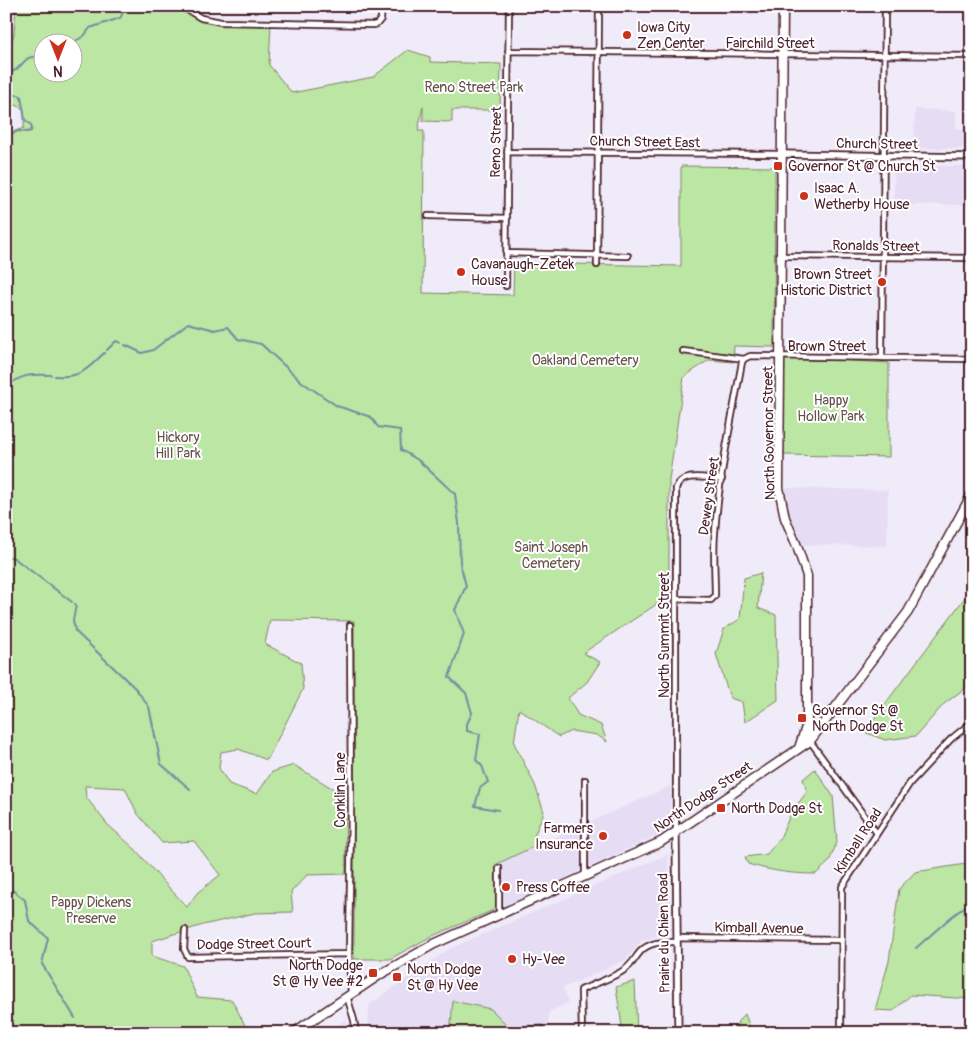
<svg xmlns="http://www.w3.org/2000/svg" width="978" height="1039" viewBox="0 0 978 1039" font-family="Pangolin,sans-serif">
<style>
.built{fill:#e6ddf5}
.green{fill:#bbe6a3;stroke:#828267;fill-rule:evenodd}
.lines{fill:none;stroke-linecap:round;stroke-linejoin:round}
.stream{stroke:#758ca3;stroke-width:2}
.minor-casing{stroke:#4a1f2b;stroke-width:8}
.tertiary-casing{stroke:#4a1f2b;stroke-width:9}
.primary-casing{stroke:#4a1f2b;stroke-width:11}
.minor{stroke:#fff;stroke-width:4.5}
.tertiary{stroke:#fff;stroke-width:5.5}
.primary{stroke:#fff;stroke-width:8}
.poi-dot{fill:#c8321e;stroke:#fff;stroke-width:2}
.labels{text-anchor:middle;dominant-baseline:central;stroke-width:4;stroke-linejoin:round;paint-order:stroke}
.poi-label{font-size:14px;fill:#4a1f2b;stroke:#fff;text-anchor:start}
.street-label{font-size:14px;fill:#4a1f2b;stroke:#fff}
.park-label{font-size:14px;fill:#665149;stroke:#fff}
</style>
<rect width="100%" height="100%" fill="#f0ebf9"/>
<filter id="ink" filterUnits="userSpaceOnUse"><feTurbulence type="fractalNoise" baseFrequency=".02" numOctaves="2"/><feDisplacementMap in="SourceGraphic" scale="10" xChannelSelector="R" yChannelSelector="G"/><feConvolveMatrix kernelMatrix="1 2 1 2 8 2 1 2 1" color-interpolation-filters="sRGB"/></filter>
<g filter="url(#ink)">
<path class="built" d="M915,109L956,111V129H972V149L914,148Z
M894,166H972V205H894Z
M785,488L888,490L887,546L803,545L789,512Z
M671,786V829L500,908V862Z
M668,854L671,933L642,940L626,960L563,988L568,1003L549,1012L548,1033H368L369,1005L449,949Z
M346,1019L349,1033H327Z"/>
<path class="green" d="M16,6H181L201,18L221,22L271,23L269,65L292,93L373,77L408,50L430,57V62L501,64L500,110H452V122L423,121V106L418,131H424L423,293L513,295L514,263L681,266V166L775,167L774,347L734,346L733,362L709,360L684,377L669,480V596L583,653L600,662L587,682L568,698L578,715L601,725L607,742L597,735L571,731L559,737L519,709L514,743L535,785L544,812L534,836L537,845L497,864L496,909L430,937L390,959H354V621L270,620L265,644L301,663L303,689L267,760L238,749L221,752L219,768L229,784L257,794L272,772L294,765L345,796L346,874L307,875L291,892L293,912L255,913L203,925L152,941V956L183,966L197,997L232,1000L249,1033H6V134L24,128V109L16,105L6,108V58L14,34ZM42,42H72V72H42ZM85,786L125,788L137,813L162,843L194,841L220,875L197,893L187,907L161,879L135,849L107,824L86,797Z
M780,357L889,363V457L784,455Z
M761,573L758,608L776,615L778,700L745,722L742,702L730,698L716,654L724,629L740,619L744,578Z
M972,588V683L944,704L916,736L885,740L864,732Z
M815,769L833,796L837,842L829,862L816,874C792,874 771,871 748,864L745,857L767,854L780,838L792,811L807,792L803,779Z
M972,863V999L911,995L893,1011L875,1010L889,961L899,889L915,872Z
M635,981L637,1033H623L616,987Z
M453,1001L491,1009L509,1027L543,1025L542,1033H450Z
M745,1014L752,1033H735L738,1021Z"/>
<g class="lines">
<path class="stream" d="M72,43L84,36L90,28L120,18L122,15L121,6
M6,76C10,73 14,71 17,69C25,62 27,54 39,58L40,66L42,68
M6,99C11,94 14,94 21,96L25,120C30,124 33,124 31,131L27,132L18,131L7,136L6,140
M6,144C11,153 11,161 11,172L6,174
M125,345L142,353L153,350L188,323L215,330L228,327L238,339L261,344L302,382L337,406L371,417L378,427L400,430L401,450L418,460L455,494L459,523L460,563L466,586L455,610L464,634L449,677L466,693L472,713L467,724V731L480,734L476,760L482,766L488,782L480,788L475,806L498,810
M107,350L116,341L121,343
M55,376C80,378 87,370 104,353
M6,388C20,374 32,374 51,375
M6,556L14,558L72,602
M75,604L76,605L73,620L75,631L136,689L149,707L161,764L190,789
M6,885L25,900L29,921L48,938L42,964L75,1018
M916,948L950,918L972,901"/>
<g class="minor-casing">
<path id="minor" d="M181,6L201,18L221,22L373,25L377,24L381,19L382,6
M508,51L972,56
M507,152L782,154
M428,216L507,218
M506,253L628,256
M781,256L972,258
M597,265L599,6
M506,286L509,6
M683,351L744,359L750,356L972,359
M882,358L885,6
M676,599L711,600L715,596C715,575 713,553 715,532C719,475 732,418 742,362L744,359
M350,625L351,809L349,954L351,994
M810,741L876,832
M585,780V876
M676,833V488C683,471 707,479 722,479
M499,868V914
M185,930L184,949L188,957L349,954
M677,938L841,940
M347,996L354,1020L356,1033
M582,1033L581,990C594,984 609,979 621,972C633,965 633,960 640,952C650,941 664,942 677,942
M841,1033L842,887L910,783L951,739L972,722"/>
</g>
<g class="tertiary-casing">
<path id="tertiary" d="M782,154L972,157
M676,833L678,1033"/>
</g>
<g class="primary-casing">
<path id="primary" d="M783,6L779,488L785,518L797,546L807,576V722L810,728V741
M799,748L807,724
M293,1033L381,974L434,944L661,842L810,741L908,612L972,494"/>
</g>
<use href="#minor" class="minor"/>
<use href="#tertiary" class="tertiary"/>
<use href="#primary" class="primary"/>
</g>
</g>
<g class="poi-dot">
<circle cx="627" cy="35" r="5"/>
<rect x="773" y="161" width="10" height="10" rx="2.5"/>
<circle cx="804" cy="196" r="5"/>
<circle cx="461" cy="272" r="5"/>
<circle cx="882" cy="282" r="5"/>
<rect x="797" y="713" width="10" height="10" rx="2.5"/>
<rect x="716" y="803" width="10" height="10" rx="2.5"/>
<circle cx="603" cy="836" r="5"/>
<circle cx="506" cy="887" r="5"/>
<circle cx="512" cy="959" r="5"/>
<rect x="368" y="968" width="10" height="10" rx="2.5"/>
<rect x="392" y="972" width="10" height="10" rx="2.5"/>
</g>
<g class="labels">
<g class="poi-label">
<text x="637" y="27">Iowa City<tspan x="637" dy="16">Zen Center</tspan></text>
<text x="788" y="166">Governor St @ Church St</text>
<text x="814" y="188">Isaac A.<tspan x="814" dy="16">Wetherby House</tspan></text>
<text x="471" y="264">Cavanaugh-Zetek<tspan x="471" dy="16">House</tspan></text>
<text x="872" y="274" text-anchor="end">Brown Street<tspan x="872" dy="16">Historic District</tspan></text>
<text x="812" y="710">Governor St @<tspan x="812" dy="16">North Dodge St</tspan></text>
<text x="731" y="808">North Dodge St</text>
<text x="593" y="828" text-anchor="end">Farmers<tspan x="593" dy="16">Insurance</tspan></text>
<text x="516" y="887">Press Coffee</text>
<text x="522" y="959">Hy-Vee</text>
<text x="363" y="965" text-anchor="end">North Dodge<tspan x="363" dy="16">St @ Hy Vee #2</tspan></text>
<text x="407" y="969">North Dodge<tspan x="407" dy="16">St @ Hy Vee</tspan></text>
</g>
<g class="street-label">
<text x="770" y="43">Fairchild Street</text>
<text transform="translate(496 142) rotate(-89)">Reno Street</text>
<text transform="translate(645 142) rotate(1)">Church Street East</text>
<text transform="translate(877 144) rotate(1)">Church Street</text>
<text transform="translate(876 246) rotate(1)">Ronalds Street</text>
<text x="827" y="346">Brown Street</text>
<text transform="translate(769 433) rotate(-91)">North Governor Street</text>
<text transform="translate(709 496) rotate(-82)">Dewey Street</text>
<text transform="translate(664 635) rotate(-90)">North Summit Street</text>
<text transform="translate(340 790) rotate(-90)">Conklin Lane</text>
<text transform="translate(703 797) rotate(-34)">North Dodge Street</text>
<text transform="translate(858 841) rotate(-57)">Kimball Road</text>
<text transform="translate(759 928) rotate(1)">Kimball Avenue</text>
<text transform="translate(664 933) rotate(-91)">Prairie du Chien Road</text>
<text transform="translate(254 944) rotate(-1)">Dodge Street Court</text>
</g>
<g class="park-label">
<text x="474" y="87">Reno Street Park</text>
<text x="585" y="360">Oakland Cemetery</text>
<text x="831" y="400">Happy<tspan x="831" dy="16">Hollow Park</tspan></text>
<text x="178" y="437">Hickory<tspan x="178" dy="16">Hill Park</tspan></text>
<text x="551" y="547">Saint Joseph<tspan x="551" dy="16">Cemetery</tspan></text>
<text x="91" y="902">Pappy Dickens<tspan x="91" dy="16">Preserve</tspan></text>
</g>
</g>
<rect width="978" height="1039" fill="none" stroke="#fff" stroke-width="25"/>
<rect x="12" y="12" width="953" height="1014" fill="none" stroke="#4a1f2b" stroke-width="2" filter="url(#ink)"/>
<g transform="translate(58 58) rotate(180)"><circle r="24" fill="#ffffff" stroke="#b7a5aa"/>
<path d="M0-4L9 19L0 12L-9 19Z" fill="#c8321e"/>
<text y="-8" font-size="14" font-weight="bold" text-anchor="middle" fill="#4a1f2b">N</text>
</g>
</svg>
